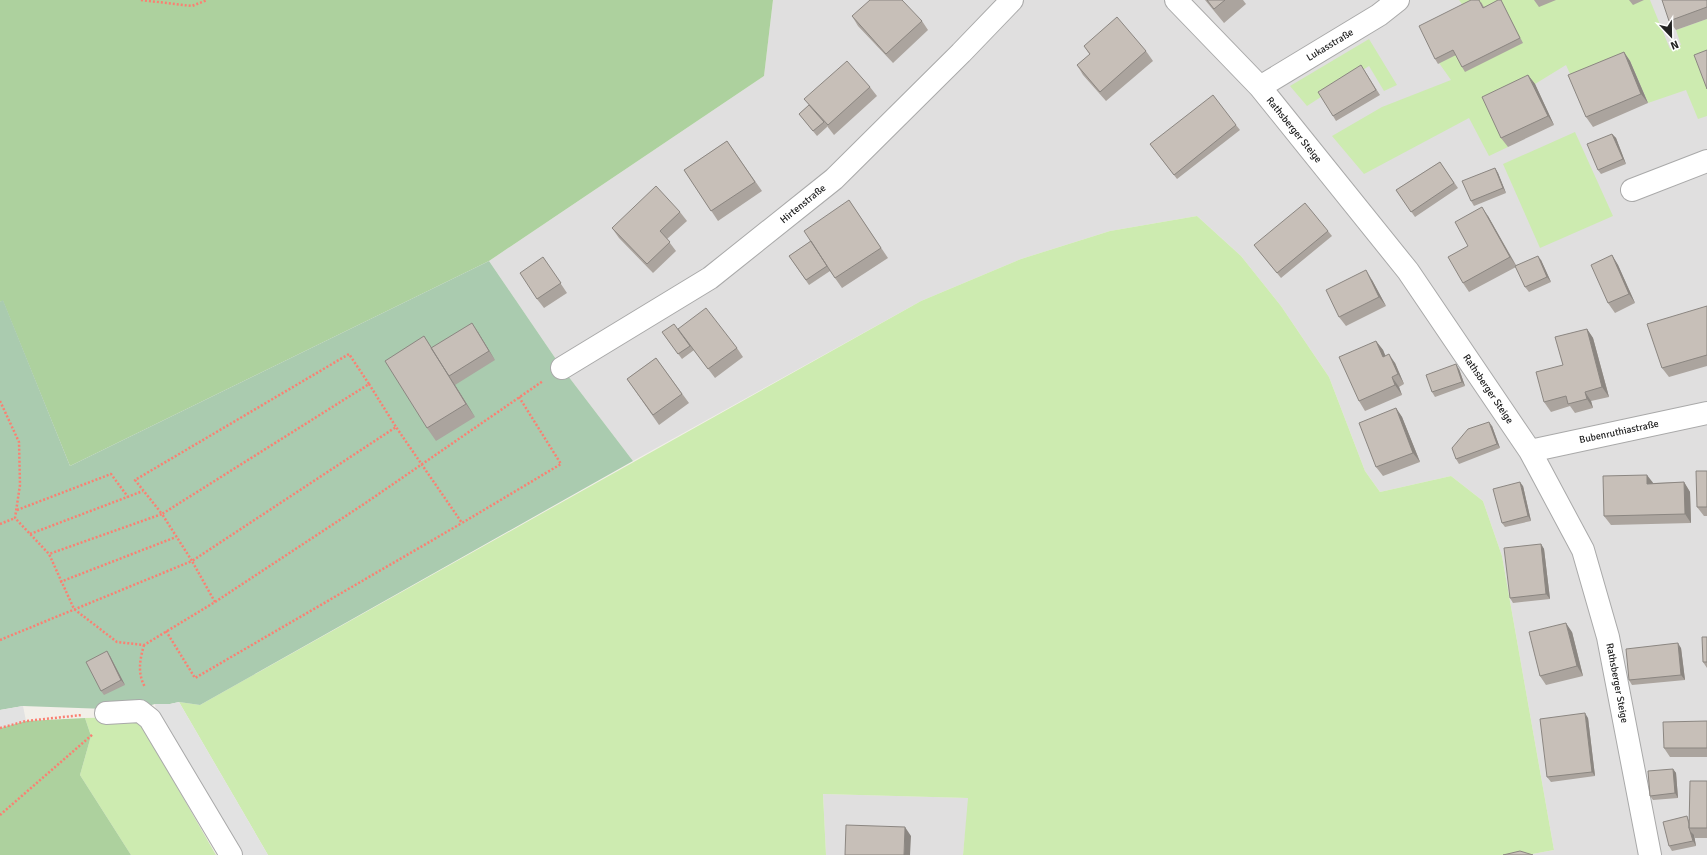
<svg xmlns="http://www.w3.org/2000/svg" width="1707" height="855" viewBox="0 0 1707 855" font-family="Signika,sans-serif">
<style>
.residential{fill:#e0dfdf}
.grass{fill:#cdebb0}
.forest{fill:#add19e}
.cemetery{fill:#aacbaf}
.parking{fill:#e2e2e2}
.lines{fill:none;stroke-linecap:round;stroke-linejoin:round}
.minor-casing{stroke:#a9a9a9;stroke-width:24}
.path{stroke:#fa8072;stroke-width:2.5;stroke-dasharray:2 2;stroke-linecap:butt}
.minor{stroke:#fff;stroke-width:22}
.wall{fill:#aba49e}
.shaded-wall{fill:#8b8681}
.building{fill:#c7bfb8;stroke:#8b8681}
.labels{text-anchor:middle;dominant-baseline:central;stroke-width:4;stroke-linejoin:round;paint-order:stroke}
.street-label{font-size:10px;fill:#222;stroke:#fff}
</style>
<rect width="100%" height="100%" fill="#f2efe9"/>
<path class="residential" d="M773,0H1707V855H1527L1554,850L1502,556L1483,501L1451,476L1380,492L1365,471L1329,377L1281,306L1241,256L1197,216L1110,231L1021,259L921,301L633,461L562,368L489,261L764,76Z
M823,794L969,798L963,855H826Z"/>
<path class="grass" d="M1459,0H1650L1670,49L1681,45L1676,30L1707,19V116L1698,119L1686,90L1648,103L1630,61L1575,85L1566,65L1535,84L1488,106L1508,147L1489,156L1469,118L1364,174L1332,136L1382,107L1451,80L1439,63L1486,12L1464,7Z
M1369,39L1397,85L1384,91L1369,66L1307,106L1290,86Z
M1575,132L1613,216L1540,248L1503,164Z
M1197,216L1241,256L1281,306L1329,377L1365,471L1380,492L1451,476L1483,501L1502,556L1554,850L1527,855H963L968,798L823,794L826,855H268L179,702L200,705L921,301L1021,259L1110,231Z
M133,717L142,726L216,855H131L80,775L91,736L85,718Z"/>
<path class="forest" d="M0,0H773L764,76L489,261L70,466L3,301L0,302Z
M85,718L91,736L80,775L131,855H0V728L26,721Z"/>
<path class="cemetery" d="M489,261L562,368L633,461L200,705L179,702L170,704H155L141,708L106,709L23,706L0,710V302L3,300L70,466Z"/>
<path class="parking" d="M179,702L268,855H233L157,720L155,704H170Z
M23,706L26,721L0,728V710Z"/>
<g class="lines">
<g class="minor-casing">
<path id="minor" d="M1176,0L1260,87L1408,271L1530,451L1583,550L1608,637L1650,855
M1260,87L1379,15L1398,0
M1632,190L1707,161
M562,368L710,278L834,179L961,53L1012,0
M1530,451L1707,413
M106,713L140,711L150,719L231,855"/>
</g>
<path class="path" d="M141,0L192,6L207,0
M369,384L396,427
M0,401L19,442L20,485L15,518L49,554L74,609L117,642L144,645L215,602L367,502L543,381
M17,510L111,474L128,497
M0,524L15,518
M30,534L143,491
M60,582L176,537
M215,602L192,561L396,427L462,523L561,464L519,397
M166,631L195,678L462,523
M0,640L192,561L162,514L369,384L349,354L135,480L162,514L49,554
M144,645C140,659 137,673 145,687
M0,728L26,721L82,715
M0,815L93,734"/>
<use href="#minor" class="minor"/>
</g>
<path class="wall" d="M1205,0H1243L1246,4L1224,23Z
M1501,0L1503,4L1523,43L1465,72L1462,67L1456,55L1438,64L1435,59L1481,2L1484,7Z
M1534,0H1556L1539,7Z
M1629,0H1644L1633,5Z
M1707,0V19L1676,30L1669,21Z
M852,16L922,21L928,30L893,63L858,26Z
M1084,46L1146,51L1153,61L1106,101L1083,75L1077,65L1090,55Z
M1624,52L1630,61L1648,103L1593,127L1586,117Z
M1361,65L1380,95L1336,121L1333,116Z
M1528,75L1535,84L1554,125L1508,147L1501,138Z
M870,87L877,96L834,135L827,126V127L817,136L799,114L809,105L804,99Z
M1236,125L1240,130L1177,179L1150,144Z
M1612,134L1616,138L1626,164L1601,174L1598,170Z
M727,141L762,191L718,221L684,170Z
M1440,162L1458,188L1415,217L1396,190Z
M1495,168L1498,173L1506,193L1474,206L1471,201Z
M849,200L888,258L842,288L830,271L809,285L789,256L811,241Z
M680,212L687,221L667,239L676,251L653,273L619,238L612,228Z
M1488,216L1516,265L1541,260L1551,282L1529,292L1525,287L1516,267L1469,292L1463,283L1468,246Z
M1328,231L1332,236L1281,278L1254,245Z
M1612,255L1618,265L1635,303L1615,313L1608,303Z
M543,257L567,293L544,308L537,299Z
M1372,280L1386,306L1346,326L1339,317Z
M1707,306V366L1669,377L1662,368Z
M1587,329L1593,338L1609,397L1591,401L1593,408L1575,413L1570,406L1551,412L1544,402L1563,365Z
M478,332L495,360L455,385L475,417L436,441L427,428L424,336L432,348Z
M662,332L737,348L743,357L715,378L687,341L694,350L682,359Z
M1376,341L1383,350L1385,356L1395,363L1404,384L1399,387L1402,395L1365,411L1359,401Z
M656,358L689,403L659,425L627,379Z
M1459,369L1465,386L1435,397L1432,392Z
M1396,408L1402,417L1420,462L1383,476L1376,467Z
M1492,426L1500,448L1459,464L1456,459Z
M1707,471V516H1704L1697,507Z
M1684,482L1690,492L1691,523L1611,525L1604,516L1653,483Z
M1523,486L1531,521L1505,527L1502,523Z
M1541,544L1544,549L1550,599L1513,603L1510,598Z
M1572,632L1583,676L1546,685L1540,676Z
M1707,637V668L1703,662Z
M1681,648L1685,680L1632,685L1629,680Z
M110,656L125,685L104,695L101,691Z
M1588,718L1595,776L1551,782L1547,777Z
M1707,721V757H1670L1664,748Z
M1673,769L1676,773L1678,798L1653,800L1650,796Z
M1707,781V838H1695L1694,835L1696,846L1672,851L1669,846L1689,819Z"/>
<path class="shaded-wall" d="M1624,52L1630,61L1648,103L1641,94Z
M1528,75L1535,84L1554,125L1548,116Z
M1612,134L1616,138L1626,164L1623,159Z
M1495,168L1498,173L1506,193L1503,188Z
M1482,207L1488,216L1516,266L1510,257Z
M1612,255L1618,265L1635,303L1629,294Z
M1538,256L1541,260L1551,282L1547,277Z
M1366,270L1372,280L1386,306L1379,297Z
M472,323L478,332L495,360L489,351Z
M1587,329L1593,338L1609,397L1602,387Z
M424,336L433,350L449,376L455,385L475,417L466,404Z
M1376,341L1383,350L1390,366L1383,357Z
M1389,354L1395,363L1404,384L1398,374Z
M1456,364L1459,369L1465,386L1462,382Z
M1392,377L1399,387L1402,395L1395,385Z
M1585,392L1591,401L1593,408L1587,399Z
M1396,408L1402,417L1420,462L1413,453Z
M1489,422L1492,426L1500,448L1497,444Z
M1647,475L1654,484H1647Z
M1520,482L1523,486L1531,521L1528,516Z
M1684,482L1690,492L1691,523L1685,514Z
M1541,544L1544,549L1550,599L1546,594Z
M1566,623L1572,632L1583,676L1577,666Z
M1678,643L1681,648L1685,680L1681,675Z
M107,651L110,656L125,685L121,680Z
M1585,713L1588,718L1595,776L1592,772Z
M1673,769L1676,773L1678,798L1675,793Z
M905,827L911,836L910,855H904Z
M1690,831L1694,835L1696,846L1693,841Z"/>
<path class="building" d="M870,0H902L922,21L886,54L852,16Z
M1207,0H1225L1214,9Z
M1471,0H1479L1483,8L1498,0H1501L1520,38L1462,67L1453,50L1435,59L1419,26Z
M1662,0H1707V7L1669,21Z
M1117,17L1146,51L1100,92L1077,65L1090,54L1084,46Z
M1707,50V89L1694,55Z
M1624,52L1641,94L1586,117L1568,75Z
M847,61L870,87L828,125L804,99Z
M1361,65L1376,90L1333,116L1318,92Z
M1528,75L1548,116L1501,138L1482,97Z
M1213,95L1236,125L1174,175L1150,144Z
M809,105L824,122L813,131L799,114Z
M1612,134L1623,159L1598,170L1587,144Z
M727,141L755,182L711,211L684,170Z
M1440,162L1454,183L1411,212L1396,190Z
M1495,168L1503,188L1471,201L1462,181Z
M656,186L680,212L660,231L670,242L647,264L612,228Z
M849,200L881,248L835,278L804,231Z
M1305,203L1328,231L1277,273L1254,245Z
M1482,207L1510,257L1463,283L1448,257L1468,246L1455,222Z
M811,241L827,266L806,280L789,256Z
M1612,255L1629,294L1608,303L1591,265Z
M1538,256L1547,277L1525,287L1515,266Z
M543,257L561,283L537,299L520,273Z
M1366,270L1379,297L1339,317L1326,290Z
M1707,306V355L1662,368L1647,324Z
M706,308L737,348L708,369L678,329Z
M472,323L489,351L449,376L431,348Z
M674,324L690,346L678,354L662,332Z
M1587,329L1602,387L1585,392L1587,399L1568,404L1566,396L1544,402L1536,372L1563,365L1555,337Z
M424,336L466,404L427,428L385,361Z
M1376,341L1383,357L1389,354L1398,374L1392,377L1395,385L1359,401L1339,357Z
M656,358L682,394L653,415L627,379Z
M1456,364L1462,382L1432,392L1426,375Z
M1396,408L1413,453L1376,467L1359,423Z
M1489,422L1497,444L1456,459L1452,448L1468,429Z
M1696,471H1707V507H1697Z
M1647,475V484L1684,482L1685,514L1604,516L1603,476Z
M1520,482L1528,516L1502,523L1493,489Z
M1541,544L1546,594L1510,598L1504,548Z
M1566,623L1577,666L1540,676L1529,632Z
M1702,637H1707V662H1703Z
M1678,643L1681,675L1629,680L1626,649Z
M107,651L121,680L101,691L86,662Z
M1585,713L1592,772L1547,777L1540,719Z
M1707,721V748H1664L1663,722Z
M1673,769L1675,793L1650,796L1648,771Z
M1690,781H1707V828H1689Z
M1687,816L1689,824V828L1690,831L1693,841L1669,846L1663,822Z
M846,825L905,827L904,855H845Z
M1520,851L1533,855H1503Z"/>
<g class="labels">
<g class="street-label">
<text transform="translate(1330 45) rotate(-31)">Lukasstraße</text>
<text transform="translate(1294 130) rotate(51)">Rathsberger Steige</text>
<text transform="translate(803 204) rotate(-39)">Hirtenstraße</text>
<text transform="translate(1488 389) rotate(56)">Rathsberger Steige</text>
<text transform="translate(1619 432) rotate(-12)">Bubenruthiastraße</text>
<text transform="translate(1617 683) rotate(79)">Rathsberger Steige</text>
</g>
</g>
<g transform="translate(1671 36) rotate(158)" stroke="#ffffff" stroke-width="3" paint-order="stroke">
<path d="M0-3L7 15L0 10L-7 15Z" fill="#222222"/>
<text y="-6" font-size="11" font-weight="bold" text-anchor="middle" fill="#222222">N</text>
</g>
</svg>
